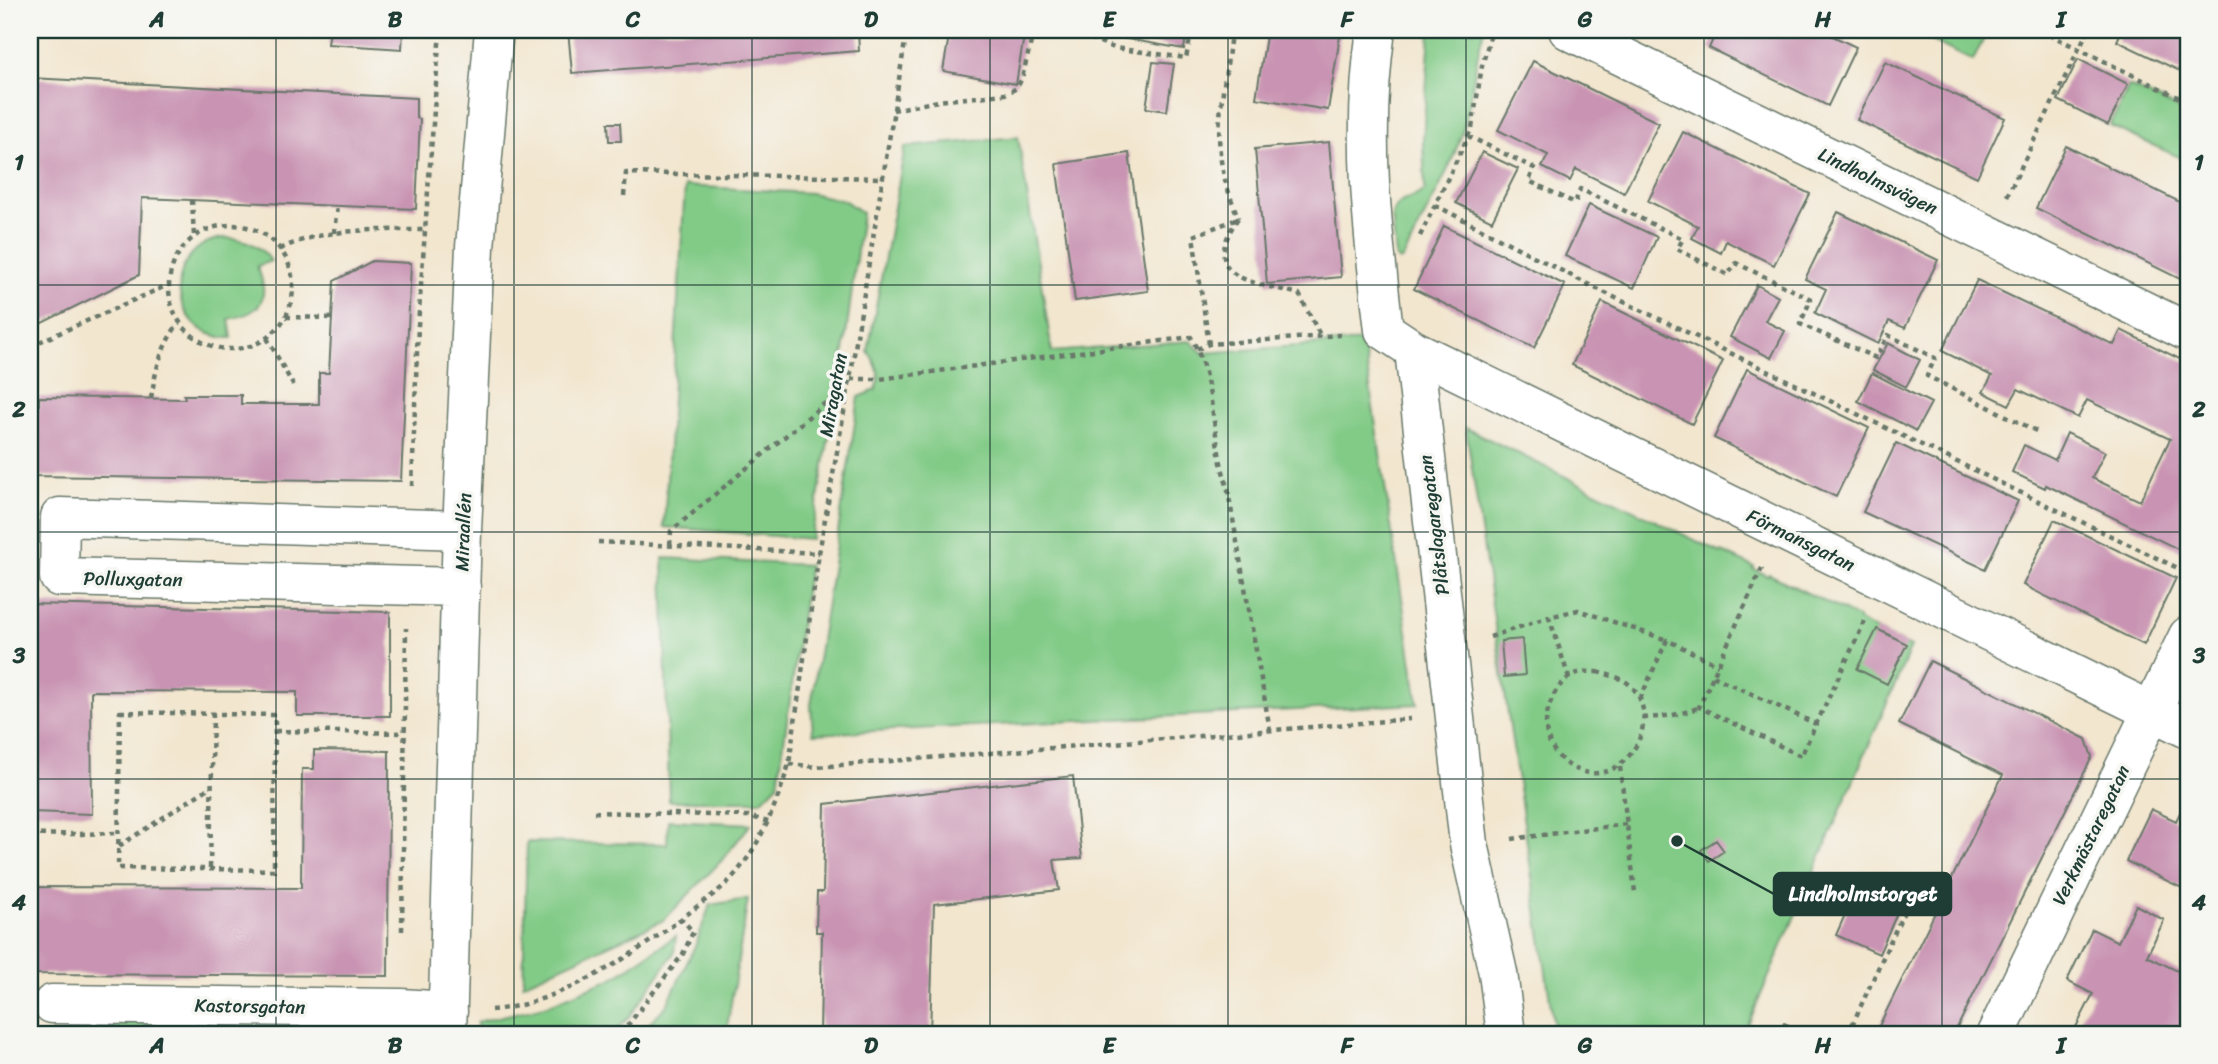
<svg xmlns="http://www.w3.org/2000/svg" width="2218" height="1064" viewBox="0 0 2218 1064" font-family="Sriracha,sans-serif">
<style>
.green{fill:#82cb87;stroke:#50845e;stroke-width:2}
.building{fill:#c994b3}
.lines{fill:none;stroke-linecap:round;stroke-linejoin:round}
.street-casing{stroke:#69786a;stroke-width:41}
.path{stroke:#69786a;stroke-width:4.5;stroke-dasharray:5 5;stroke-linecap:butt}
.street{stroke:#fff;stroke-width:38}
.grid{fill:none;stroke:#1f3d34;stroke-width:2;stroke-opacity:0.55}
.labels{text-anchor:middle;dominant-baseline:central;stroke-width:7;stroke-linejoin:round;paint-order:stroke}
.street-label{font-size:19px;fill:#1f3d34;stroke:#f6f6f2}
.leader{fill:none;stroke:#1f3d34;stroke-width:2.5}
.callout-dot{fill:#1f3d34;stroke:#f6f6f2;stroke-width:2.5}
.callout{fill:#1f3d34;stroke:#1f3d34;stroke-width:2.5}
.callout-label{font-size:21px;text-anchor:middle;font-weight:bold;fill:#fff}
.neatline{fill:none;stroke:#1f3d34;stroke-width:2.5}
.grid-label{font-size:23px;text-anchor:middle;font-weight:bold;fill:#1f3d34}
</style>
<rect width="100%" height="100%" fill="#f6f6f2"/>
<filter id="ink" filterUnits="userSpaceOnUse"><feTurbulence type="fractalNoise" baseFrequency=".0143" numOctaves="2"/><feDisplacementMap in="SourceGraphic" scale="14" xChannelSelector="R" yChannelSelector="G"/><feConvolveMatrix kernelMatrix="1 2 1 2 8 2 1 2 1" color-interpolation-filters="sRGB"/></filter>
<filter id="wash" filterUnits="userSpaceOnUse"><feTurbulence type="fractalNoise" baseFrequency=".00686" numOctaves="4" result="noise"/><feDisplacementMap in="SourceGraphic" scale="28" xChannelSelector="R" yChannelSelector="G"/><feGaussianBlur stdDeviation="1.57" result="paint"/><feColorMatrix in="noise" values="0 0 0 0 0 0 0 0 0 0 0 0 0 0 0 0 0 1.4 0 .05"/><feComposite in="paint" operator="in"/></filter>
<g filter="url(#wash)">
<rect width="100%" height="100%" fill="#f2e6cf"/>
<path class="green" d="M1427,30H1484C1473,65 1473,101 1461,136C1447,178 1422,219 1403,259L1399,261L1396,257L1392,215C1400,195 1412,201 1425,190L1423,141L1430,31Z
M1909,30H1988L1973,61Z
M2129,86L2188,113V161L2110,126Z
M1018,137L1052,352L1190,341L1203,353L1363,341L1418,704L813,734L811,705L859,397L876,390C882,374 877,365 868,351L905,147Z
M685,186L811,193L845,201L862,213L844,351L811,539L664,527Z
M222,238C242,238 259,243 271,261L257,266C271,299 262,313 229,319L232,338C168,338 160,249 222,238Z
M1466,428L1721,553L1722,552L1754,567L1753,569L1767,576L1769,574L1858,618V621L1911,647L1744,1034H1555Z
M663,558L809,565L778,784L761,801H669Z
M668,820L751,824L722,860L664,920L523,984L527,842L667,844Z
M748,899L726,1034H639L667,1005L695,946L710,905Z
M676,936L674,953L630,1016L612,1034H477V1022L545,1006L613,978Z
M102,1021L373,1025L369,1034H338V1030L189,1031L188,1034H113L103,1027Z"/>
<g id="blocks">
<path class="building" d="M330,30H403L402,49L328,44Z
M568,30H858L859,51L572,73Z
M950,30H1025L1016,84L943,71Z
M1111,30H1187L1184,49L1110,36Z
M1267,30H1341L1328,110L1256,98Z
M1717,30H1820L1856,47L1828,106L1709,48Z
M2122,30H2188V75L2117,41Z
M2078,59L2128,84L2108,125L2058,100Z
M1533,61L1659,123L1624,193L1576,169L1570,181L1542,167L1548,155L1498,130Z
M1153,62L1174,64L1167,111L1146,108Z
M1885,62L2005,118L1977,177L1857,120Z
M30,78L416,98V118L420,119L416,209L142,198L139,275L30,329Z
M608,123H620L621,141H609Z
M1683,132L1810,194L1774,265L1726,241L1721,253L1692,238L1698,226L1648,201Z
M1329,142L1341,277L1267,284L1255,149Z
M2066,146L2188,206V283L2036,208Z
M1482,152L1518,169L1492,221L1456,203Z
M1129,153L1148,291L1075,301L1056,164Z
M1589,205L1657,237L1634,288L1565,256Z
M1838,212L1938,260L1905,328L1889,321L1878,344L1815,313L1826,289L1805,279Z
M1444,226L1565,285L1534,348L1414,289Z
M372,261L411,263L401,481L30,476V414L39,409V397L185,399L184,395H241V404H319V373H329L334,281Z
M1977,280L2114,345L2121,330L2188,363V554L2046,485L2045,488L2012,472L2024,445L2055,460L2067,433L2105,452L2092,478L2140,501L2170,439L2087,400L2078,418L2018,389L2009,405L1983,392L1992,376L1942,351Z
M1757,285L1778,297L1765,321L1785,331L1771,358L1730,337Z
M1602,302L1723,361L1692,424L1572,365Z
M1888,343L1920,360L1906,387L1873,370Z
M1747,369L1869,428L1836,497L1714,438Z
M1872,373L1931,403L1916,431L1858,401Z
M1896,443L2018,501L1985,569L1863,512Z
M2054,520L2176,578L2144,645L2023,585Z
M30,604L390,612V716H297V692L91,691L92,814L30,812Z
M1877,629L1907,644L1887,684L1857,669Z
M1522,639L1525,675L1504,677L1501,641Z
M1930,661L2086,739L2092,757L1954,1034H1875L2003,775L1899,724Z
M314,750L389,751L388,976L30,974V887L301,888L302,769H314Z
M1073,776L1082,858L1054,860L1059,890L934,904L930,1034H820L822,932H816L817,892H823L825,804Z
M2188,796V891L2126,861L2151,809L2176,821Z
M1716,840L1724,851L1709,861L1701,850Z
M1858,885L1901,904L1879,954L1836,935Z
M2136,905L2164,920L2147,956L2188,976V1034H2076L2073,1033L2093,994L2067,981L2092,929L2118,942Z
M1784,1023L1808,1034H1779Z"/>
</g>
</g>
<g filter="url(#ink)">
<use href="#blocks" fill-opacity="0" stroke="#69786a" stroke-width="2"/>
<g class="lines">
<g class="street-casing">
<path id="street" d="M1376,30C1361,133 1372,228 1384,330L1414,350L2188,729
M1568,30L2188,332
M1414,350L1469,844L1498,973L1506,1034
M461,587L59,577L60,517L462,530
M52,1004L401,1008L448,1011
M447,1034L462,530L475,247L494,30
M1996,1034L2188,636"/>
</g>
<path class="path" d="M1072,30L1114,48L1186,58L1192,30
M1231,30C1228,76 1212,125 1223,171C1226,187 1233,203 1238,218
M2040,30L2188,102
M893,110L938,101L1005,94L1017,88L1022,78L1034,30
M1468,136L1534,168L1529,181L1575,203L1580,189L1683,239L1677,249L1728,275L1736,263L1811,299L1800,324L1876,358L1888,335L1935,358L1927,376L2040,433
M624,196L626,173L883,178
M2007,196L2088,30
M192,200L194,237
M1435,205L1595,288L2188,573
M1238,218C1196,281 1256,282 1299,294L1321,337
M169 287a62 62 0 1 1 124 0a62 62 0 1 1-124 0Z
M334,233L337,206
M1420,236L1472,128L1482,66L1492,30
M280,249C325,227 376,230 425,230
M286,317L332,318
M267,338L293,385
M1209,344L1193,236L1237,219
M30,346L168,285
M1197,349L1209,344L1341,335
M151,398C156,369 161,346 179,323
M412,486L418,325L440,30
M598,542L819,553
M670,545L671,531L830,399L850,379H880L1191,337C1216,382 1211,437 1227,485L1270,730
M1762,568L1699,707L1801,756L1865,621
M1490,637L1549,617
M1597,672C1609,675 1622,677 1631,686C1667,722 1619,800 1567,764C1556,756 1547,742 1546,728C1545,708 1556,682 1575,674C1581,671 1590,672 1597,672Z
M1713,676L1816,724
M1569,678L1549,617L1578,610L1667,640
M1640,699L1667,640L1718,665
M120,712L275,715L274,870L118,868Z
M1643,718C1663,717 1681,715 1699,707
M275,731L405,733
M789,764L817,767L1410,719
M1620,767L1635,892
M594,812L748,816L768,822
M30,835L119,833
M1512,839L1627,824
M119,846L212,786
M210,868L213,714
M402,931L406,628
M491,1010C563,1004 644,949 699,905C708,898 719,891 728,882C759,850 776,806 789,764L819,553L850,379L907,30
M621,1034L683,954L693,932L682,919
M1848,1034L1912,894"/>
<use href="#street" class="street"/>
</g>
</g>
<path class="grid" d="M276,30V1034M514,30V1034M752,30V1034M990,30V1034M1228,30V1034M1466,30V1034M1704,30V1034M1942,30V1034M30,285H2188M30,532H2188M30,779H2188"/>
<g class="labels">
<g class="street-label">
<text transform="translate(1878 181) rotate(26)">Lindholmsvägen</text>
<text transform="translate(833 395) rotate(-80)">Miragatan</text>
<text transform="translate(1434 525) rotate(-97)">Plåtslagaregatan</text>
<text transform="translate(463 532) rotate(-88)">Miraallén</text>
<text transform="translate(1801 540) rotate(26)">Förmansgatan</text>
<text transform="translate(133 579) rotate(1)">Polluxgatan</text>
<text transform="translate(2091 835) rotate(-64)">Verkmästaregatan</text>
<text transform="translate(250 1006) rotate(1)">Kastorsgatan</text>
</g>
</g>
<path class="leader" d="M1677 841L1774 894"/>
<circle class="callout-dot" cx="1677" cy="841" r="7"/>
<rect class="callout" x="1774" y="873" width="177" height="42" rx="7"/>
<g class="callout-label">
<text x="1863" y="901">Lindholmstorget</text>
</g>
<rect width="2218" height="1064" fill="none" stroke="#f6f6f2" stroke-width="77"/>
<rect x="38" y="38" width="2142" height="988" class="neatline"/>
<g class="grid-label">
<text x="157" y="27">A</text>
<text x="395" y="27">B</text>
<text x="633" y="27">C</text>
<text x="871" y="27">D</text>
<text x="1109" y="27">E</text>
<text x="1347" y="27">F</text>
<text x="1585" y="27">G</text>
<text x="1823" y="27">H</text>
<text x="2061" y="27">I</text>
<text x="19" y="170">1</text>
<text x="2199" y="170">1</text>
<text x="19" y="417">2</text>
<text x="2199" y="417">2</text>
<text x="19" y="663">3</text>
<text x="2199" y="663">3</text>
<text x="19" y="910">4</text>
<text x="2199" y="910">4</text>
<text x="157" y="1053">A</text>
<text x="395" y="1053">B</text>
<text x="633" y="1053">C</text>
<text x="871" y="1053">D</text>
<text x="1109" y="1053">E</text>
<text x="1347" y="1053">F</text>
<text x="1585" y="1053">G</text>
<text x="1823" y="1053">H</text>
<text x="2061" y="1053">I</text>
</g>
</svg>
